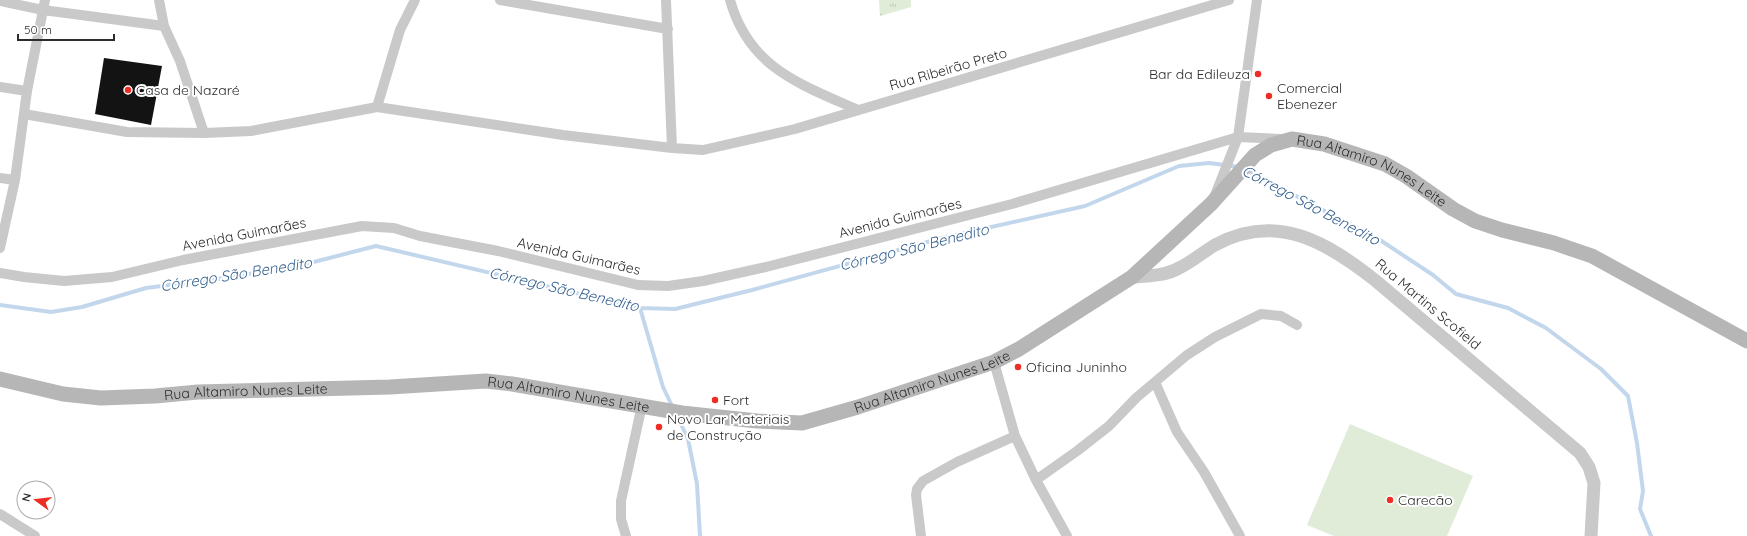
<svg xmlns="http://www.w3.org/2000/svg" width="1747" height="536" viewBox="0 0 1747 536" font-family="Quicksand,sans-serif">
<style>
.grass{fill:#e0ebd8}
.park{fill:url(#park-tufts)}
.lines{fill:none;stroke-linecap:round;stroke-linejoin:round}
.stream{stroke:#c3d7ec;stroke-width:4}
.building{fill:#131313}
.minor{stroke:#c9c9c9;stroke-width:10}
.tertiary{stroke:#c9c9c9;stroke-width:13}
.secondary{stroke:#b6b6b6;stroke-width:15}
.poi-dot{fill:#ec2e24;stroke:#fff;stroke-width:1.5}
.labels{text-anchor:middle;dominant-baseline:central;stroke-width:4;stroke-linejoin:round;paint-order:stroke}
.street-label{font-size:14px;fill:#2c2c2c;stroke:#fff}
.poi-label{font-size:14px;fill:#2c2c2c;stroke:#fff;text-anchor:start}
.water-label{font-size:15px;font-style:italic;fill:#376390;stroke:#fff}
</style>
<defs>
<pattern id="park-tufts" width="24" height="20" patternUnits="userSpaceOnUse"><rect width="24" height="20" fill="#e0ebd8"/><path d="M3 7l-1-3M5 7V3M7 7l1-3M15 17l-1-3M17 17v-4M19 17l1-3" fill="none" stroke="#c0caba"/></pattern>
</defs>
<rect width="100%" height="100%" fill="#fff"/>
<path class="grass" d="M1350,424L1473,476L1447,536H1334L1307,525Z"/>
<path class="park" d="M879,0H911V7L880,16Z"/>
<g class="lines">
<path class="stream" d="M1246,170L1380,240L1433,275L1456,294L1508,308L1546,328L1601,369L1628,396L1637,443L1643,491L1640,509L1651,536
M0,305L51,312L82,307L146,288L224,278L302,265L376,246L640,308L675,309L752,290L942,238L1085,206L1179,166L1209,163L1240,167
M640,308L663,387L673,408
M677,416L688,439L697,484L700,536"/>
</g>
<path class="building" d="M104,58L162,66L151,125L95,114Z"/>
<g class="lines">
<path class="minor" d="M159,0L164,26L180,61L204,133
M500,0L668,29
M666,0L672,148
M730,0C749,68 800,84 858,110
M1257,0L1238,137L1280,139
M0,1L43,10L164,26
M0,87L27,91
M377,107L400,30L415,0
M24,114L127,132L204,133L251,131L377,107L563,135L672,148L703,150L795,129L1229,0
M0,178L15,180
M1215,195L1238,137
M0,248L15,180L27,91L45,0
M0,273L24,277L64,281L112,277L183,260L362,226L394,228L420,236L498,251L638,285L668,286L703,281L766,267L1012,204L1238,137
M994,362L1015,436L1036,480L1067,536
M1155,382L1177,432L1204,472L1240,536
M1036,480L1077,451L1109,426L1136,398L1187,355L1215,337L1261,314L1281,316L1297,325
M0,514L35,536
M626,536L621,519V501L642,405
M921,536L916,495L917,489L923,481L957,462L1015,436"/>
<path class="tertiary" d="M1132,277C1148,276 1165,276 1179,268C1192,262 1203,252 1215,245C1277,211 1328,243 1376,281L1580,453L1589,467L1594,483L1591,536"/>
<path class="secondary" id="s1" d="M0,379L63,394L101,398L155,396L198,392L390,387L486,381L512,384L682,413L757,421L802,423L858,407L994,362L1019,349L1132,277L1211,204L1255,155L1271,145L1292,139L1324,144L1385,164L1406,176L1453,209L1475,221L1502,230L1554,243L1592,256L1747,341"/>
</g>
<g class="poi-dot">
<circle cx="1258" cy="74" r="4"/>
<circle cx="128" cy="90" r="4"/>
<circle cx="1269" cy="96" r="4"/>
<circle cx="1018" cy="367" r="4"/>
<circle cx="715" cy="400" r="4"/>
<circle cx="659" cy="427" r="4"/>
<circle cx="1390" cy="500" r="4"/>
</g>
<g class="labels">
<g class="street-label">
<text transform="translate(948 69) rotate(-16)">Rua Ribeirão Preto</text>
<text stroke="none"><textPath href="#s1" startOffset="1472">Rua Altamiro Nunes Leite</textPath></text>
<text transform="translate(900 218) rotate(-14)">Avenida Guimarães</text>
<text transform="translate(244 234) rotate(-11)">Avenida Guimarães</text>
<text transform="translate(579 256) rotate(13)">Avenida Guimarães</text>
<text transform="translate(1428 304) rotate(40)">Rua Martins Scofield</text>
<text stroke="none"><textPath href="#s1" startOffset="944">Rua Altamiro Nunes Leite</textPath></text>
<text stroke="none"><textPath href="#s1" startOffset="248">Rua Altamiro Nunes Leite</textPath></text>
<text stroke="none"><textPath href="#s1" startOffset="572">Rua Altamiro Nunes Leite</textPath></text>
</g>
<g class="poi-label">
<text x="1250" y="74" text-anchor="end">Bar da Edileuza</text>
<text x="1277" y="88">Comercial<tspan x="1277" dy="16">Ebenezer</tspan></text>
<text x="136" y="90">Casa de Nazaré</text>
<text x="1026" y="367">Oficina Juninho</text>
<text x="723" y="400">Fort</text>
<text x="667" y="419">Novo Lar Materiais<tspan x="667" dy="16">de Construção</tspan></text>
<text x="1398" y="500">Carecão</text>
</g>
<g class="water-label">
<text transform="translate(1311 205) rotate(28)">Córrego São Benedito</text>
<text transform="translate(914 247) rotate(-14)">Córrego São Benedito</text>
<text transform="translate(236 274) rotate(-9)">Córrego São Benedito</text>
<text transform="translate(564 289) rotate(13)">Córrego São Benedito</text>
</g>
</g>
<g transform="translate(36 500) rotate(285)"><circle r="19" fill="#ffffff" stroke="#ababab"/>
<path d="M0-3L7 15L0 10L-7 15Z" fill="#ec2e24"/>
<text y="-6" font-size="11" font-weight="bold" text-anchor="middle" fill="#2c2c2c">N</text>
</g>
<path d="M18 34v6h96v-6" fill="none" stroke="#2c2c2c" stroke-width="2"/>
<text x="24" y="34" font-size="12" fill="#2c2c2c" stroke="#ffffff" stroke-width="3" paint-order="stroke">50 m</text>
</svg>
